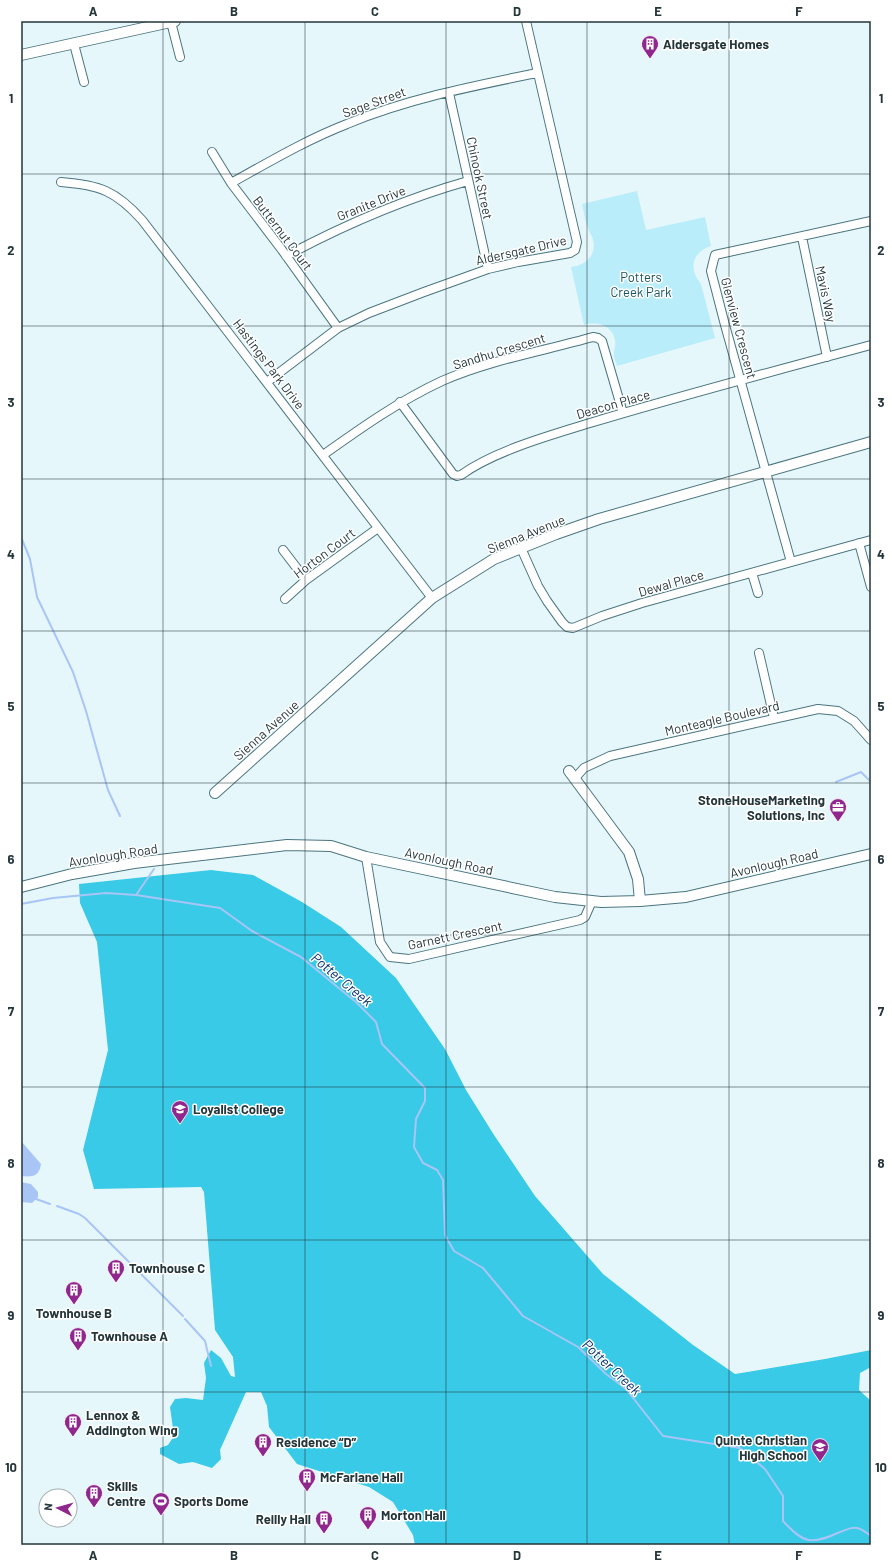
<svg xmlns="http://www.w3.org/2000/svg" width="892" height="1566" viewBox="0 0 892 1566" font-family="Barlow,sans-serif">
<style>
.green{fill:#b9edfa}
.forest{fill:#38cae7}
.water{fill:#a8c5f5}
.lines{fill:none;stroke-linecap:round;stroke-linejoin:round}
.stream{stroke:#a8c5f5;stroke-width:2}
.minor-casing{stroke:#4b757f;stroke-width:10}
.tertiary-casing{stroke:#4b757f;stroke-width:12}
.minor{stroke:#fff;stroke-width:8}
.tertiary{stroke:#fff;stroke-width:10}
.grid{fill:none;stroke:#24363a;stroke-width:1;stroke-opacity:0.55}
.labels{text-anchor:middle;dominant-baseline:central;stroke-width:3;stroke-linejoin:round;paint-order:stroke}
.poi-label{font-size:13px;font-weight:bold;fill:#24363a;stroke:#fff;text-anchor:start}
.street-label{font-size:13px;fill:#24363a;stroke:#fff}
.park-label{font-size:13px;fill:#19535f;stroke:#fff}
.water-label{font-size:14px;font-style:italic;fill:#032b6d;stroke:#fff}
.neatline{fill:none;stroke:#24363a;stroke-width:1.5}
.grid-label{font-size:13px;text-anchor:middle;font-weight:bold;fill:#24363a}
</style>
<rect width="100%" height="100%" fill="#e6f7fc"/>
<path class="green" d="M637,191L646,230L705,217L711,246C692,252 688,269 701,284L715,338L617,366C616,362 613,357 614,353C614,349 616,345 615,340C612,325 597,321 584,325L571,267C585,266 597,255 593,240C592,235 589,232 588,228C585,221 584,212 582,204Z"/>
<path class="forest" d="M211,870L253,875L302,902L341,927L396,978L445,1049L466,1090L494,1135L535,1196L603,1274L693,1345L735,1374L825,1359L871,1350V1367L860,1373L859,1390L871,1401V1545H415L413,1535L393,1502L369,1487L297,1464L269,1427L267,1406L261,1392H246L220,1450L221,1459L212,1468L193,1462L179,1464L160,1454V1448L168,1445L174,1436L170,1407L175,1399L186,1398L203,1400L206,1378L204,1363L211,1350L221,1358L231,1376L235,1377L233,1357L215,1330L204,1192L201,1187L94,1189L83,1150L108,1050L97,942L80,903L79,884Z"/>
<path class="water" d="M21,1141L41,1164C39,1177 32,1177 21,1176Z
M21,1182L31,1184L38,1192V1197L32,1203L21,1202Z"/>
<g class="lines">
<path class="stream" d="M21,537L30,559L37,597L73,672L86,711L108,790L120,816
M836,782L861,772L871,782
M136,895L154,869
M21,904L53,898L106,893L136,895L220,908L252,931L301,957L357,1003L376,1022L382,1044L425,1088V1101L416,1119L414,1147L423,1163L437,1170L443,1180L445,1235L454,1251L483,1268L523,1316L578,1347L606,1374L626,1389L663,1436L740,1448L765,1469L783,1496V1521C804,1544 811,1545 840,1532C846,1530 850,1527 857,1528C862,1529 867,1533 871,1536
M36,1199L50,1204
M57,1206L79,1214L85,1218L183,1316
M185,1319L205,1341L211,1366"/>
<g class="minor-casing">
<path id="minor" d="M171,22L180,57
M74,44L84,82
M449,93L488,269
M212,152L231,183L282,250L338,328
M61,182C100,185 116,191 142,220L432,598
M231,183C269,162 306,140 347,124C407,99 473,86 537,73
M802,237L827,357
M286,256C344,225 404,199 468,181
M267,382L338,328L369,313L424,292L488,269L518,262L570,253L575,250L577,242L526,21
M400,402L453,474L457,476L461,475C494,451 551,435 590,423C683,395 777,370 871,345
M323,455C361,428 399,401 442,381C490,360 543,351 593,337L598,338L602,341L623,413
M859,543L871,587
M521,548L538,586L547,601L562,622L567,627L573,628L602,616L642,603L871,540
M283,550L306,580
M791,562L725,325L711,271L715,255L871,221
M752,573L758,593
M285,599L306,580L378,528
M759,653L774,718
M575,778L584,768L610,756L818,709L838,711L854,721L871,740
M366,857L380,942L390,957L409,959L580,920L585,917L592,901"/>
</g>
<g class="tertiary-casing">
<path id="tertiary" d="M21,55L175,21
M569,771L629,852L638,879L640,901
M215,793L432,598L494,559L556,534L599,519L871,442
M21,887L72,874L134,863L287,845L331,846L366,857L555,897L601,902L640,901L686,897L871,854"/>
</g>
<use href="#minor" class="minor"/>
<use href="#tertiary" class="tertiary"/>
</g>
<path class="grid" d="M163,21V1545M305,21V1545M446,21V1545M587,21V1545M729,21V1545M21,174H871M21,326H871M21,479H871M21,631H871M21,783H871M21,935H871M21,1087H871M21,1240H871M21,1392H871"/>
<defs>
<g id="building-pin" transform="scale(0.9)"><path d="M0 17L-7.5 6A9.5 9.5 0 1 1 7.5 6Z" fill="#8f278c" stroke="#fff"/><path d="M-4-6H4V6H1V3H-1V6H-4ZM-2.5-4.3h1.7v1.8h-1.7ZM.8-4.3h1.7v1.8H.8ZM-2.5-1h1.7V.8h-1.7ZM.8-1h1.7V.8H.8Z" fill="#fff"/></g>
<g id="office-pin" transform="scale(0.9)"><path d="M0 17L-7.5 6A9.5 9.5 0 1 1 7.5 6Z" fill="#8f278c" stroke="#fff"/><path d="M-6-3h4V-5.5h4V-3h4V5H-6ZM-1-4.5V-3h2v-1.5ZM-6 0V1H6V0Z" fill="#fff"/></g>
<g id="university-pin" transform="scale(0.9)"><path d="M0 17L-7.5 6A9.5 9.5 0 1 1 7.5 6Z" fill="#8f278c" stroke="#fff"/><path d="M0-5L7-2L0 1L-7-2ZM-4 1L0 2.5L4 1V4Q0 6-4 4Z" fill="#fff"/></g>
<g id="school-pin" transform="scale(0.9)"><path d="M0 17L-7.5 6A9.5 9.5 0 1 1 7.5 6Z" fill="#8f278c" stroke="#fff"/><path d="M0-5L7-2L0 1L-7-2ZM-4 1L0 2.5L4 1V4Q0 6-4 4Z" fill="#fff"/></g>
<g id="stadium-pin" transform="scale(0.9)"><path d="M0 17L-7.5 6A9.5 9.5 0 1 1 7.5 6Z" fill="#8f278c" stroke="#fff"/><path d="M0-5a6.5 5 0 1 0 0 10a6.5 5 0 1 0 0-10ZM-3.5-1.8h7v3.6h-7Z" fill="#fff"/></g>
</defs>
<g fill-rule="evenodd">
<use href="#building-pin" x="650" y="44"/>
<use href="#office-pin" x="838" y="807"/>
<use href="#university-pin" x="180" y="1109"/>
<use href="#building-pin" x="116" y="1268"/>
<use href="#building-pin" x="74" y="1290"/>
<use href="#building-pin" x="78" y="1336"/>
<use href="#building-pin" x="73" y="1422"/>
<use href="#building-pin" x="263" y="1442"/>
<use href="#school-pin" x="820" y="1447"/>
<use href="#building-pin" x="307" y="1477"/>
<use href="#building-pin" x="94" y="1493"/>
<use href="#stadium-pin" x="161" y="1501"/>
<use href="#building-pin" x="368" y="1515"/>
<use href="#building-pin" x="324" y="1519"/>
</g>
<g class="labels">
<g class="poi-label">
<text x="663" y="44">Aldersgate Homes</text>
<text x="825" y="800" text-anchor="end">StoneHouseMarketing<tspan x="825" dy="15">Solutions, Inc</tspan></text>
<text x="193" y="1109">Loyalist College</text>
<text x="129" y="1268">Townhouse C</text>
<text x="74" y="1313" text-anchor="middle">Townhouse B</text>
<text x="91" y="1336">Townhouse A</text>
<text x="86" y="1415">Lennox &amp;<tspan x="86" dy="15">Addington Wing</tspan></text>
<text x="807" y="1440" text-anchor="end">Quinte Christian<tspan x="807" dy="15">High School</tspan></text>
<text x="276" y="1442">Residence “D”</text>
<text x="320" y="1477">McFarlane Hall</text>
<text x="107" y="1486">Skills<tspan x="107" dy="15">Centre</tspan></text>
<text x="174" y="1501">Sports Dome</text>
<text x="381" y="1515">Morton Hall</text>
<text x="311" y="1519" text-anchor="end">Reilly Hall</text>
</g>
<g class="street-label">
<text transform="translate(374 102) rotate(-20)">Sage Street</text>
<text transform="translate(480 178) rotate(78)">Chinook Street</text>
<text transform="translate(371 203) rotate(-22)">Granite Drive</text>
<text transform="translate(283 233) rotate(53)">Butternut Court</text>
<text transform="translate(521 250) rotate(-13)">Aldersgate Drive</text>
<text transform="translate(826 294) rotate(78)">Mavis Way</text>
<text transform="translate(739 328) rotate(75)">Glenview Crescent</text>
<text transform="translate(499 351) rotate(-17)">Sandhu Crescent</text>
<text transform="translate(269 364) rotate(53)">Hastings Park Drive</text>
<text transform="translate(613 404) rotate(-16)">Deacon Place</text>
<text transform="translate(526 534) rotate(-22)">Sienna Avenue</text>
<text transform="translate(324 553) rotate(-37)">Horton Court</text>
<text transform="translate(671 583) rotate(-16)">Dewal Place</text>
<text transform="translate(722 718) rotate(-13)">Monteagle Boulevard</text>
<text transform="translate(266 730) rotate(-42)">Sienna Avenue</text>
<text transform="translate(113 855) rotate(-9)">Avonlough Road</text>
<text transform="translate(449 861) rotate(12)">Avonlough Road</text>
<text transform="translate(774 863) rotate(-13)">Avonlough Road</text>
<text transform="translate(455 935) rotate(-12)">Garnett Crescent</text>
</g>
<g class="park-label">
<text x="641" y="277">Potters<tspan x="641" dy="15">Creek Park</tspan></text>
</g>
<g class="water-label">
<text transform="translate(342 979) rotate(40)">Potter Creek</text>
<text transform="translate(612 1367) rotate(43)">Potter Creek</text>
</g>
</g>
<rect width="892" height="1566" fill="none" stroke="#ffffff" stroke-width="44"/>
<g transform="translate(58 1508) rotate(276)"><circle r="19" fill="#ffffff" stroke="#a7afb0"/>
<path d="M0-3L7 15L0 10L-7 15Z" fill="#8f278c"/>
<text y="-6" font-size="11" font-weight="bold" text-anchor="middle" fill="#24363a">N</text>
</g>
<rect x="22" y="22" width="848" height="1522" class="neatline"/>
<g class="grid-label">
<text x="93" y="16">A</text>
<text x="234" y="16">B</text>
<text x="375" y="16">C</text>
<text x="517" y="16">D</text>
<text x="658" y="16">E</text>
<text x="799" y="16">F</text>
<text x="11" y="103">1</text>
<text x="881" y="103">1</text>
<text x="11" y="255">2</text>
<text x="881" y="255">2</text>
<text x="11" y="407">3</text>
<text x="881" y="407">3</text>
<text x="11" y="559">4</text>
<text x="881" y="559">4</text>
<text x="11" y="711">5</text>
<text x="881" y="711">5</text>
<text x="11" y="864">6</text>
<text x="881" y="864">6</text>
<text x="11" y="1016">7</text>
<text x="881" y="1016">7</text>
<text x="11" y="1168">8</text>
<text x="881" y="1168">8</text>
<text x="11" y="1320">9</text>
<text x="881" y="1320">9</text>
<text x="11" y="1472">10</text>
<text x="881" y="1472">10</text>
<text x="93" y="1560">A</text>
<text x="234" y="1560">B</text>
<text x="375" y="1560">C</text>
<text x="517" y="1560">D</text>
<text x="658" y="1560">E</text>
<text x="799" y="1560">F</text>
</g>
</svg>
